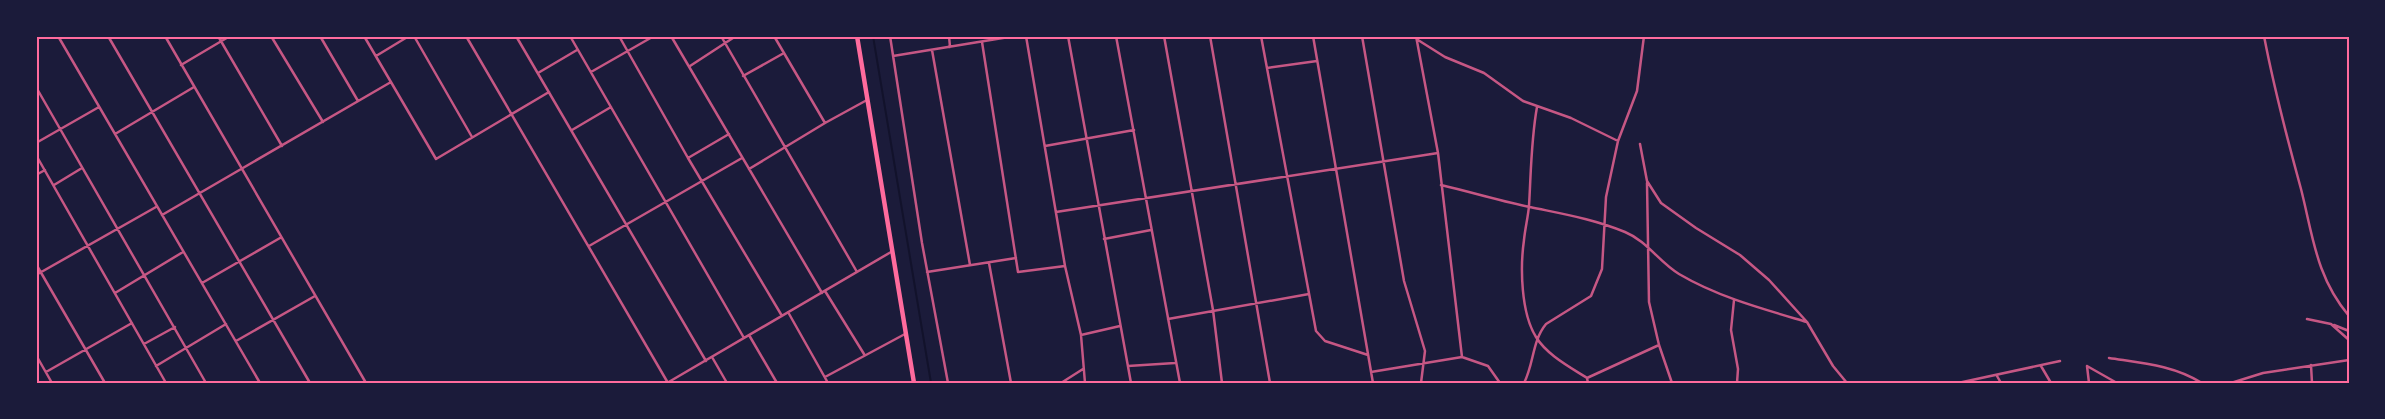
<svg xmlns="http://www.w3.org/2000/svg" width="2385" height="419" viewBox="0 0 2385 419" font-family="Merriweather,serif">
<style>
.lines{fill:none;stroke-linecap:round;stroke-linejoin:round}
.stream{stroke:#12122b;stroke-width:2}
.minor{stroke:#c65784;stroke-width:2.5}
.primary{stroke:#ff6b9d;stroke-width:4.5}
.neatline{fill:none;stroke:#ff6b9d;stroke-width:2}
</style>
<rect width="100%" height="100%" fill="#1b1b3a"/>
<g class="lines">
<path class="stream" d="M873,36L931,383"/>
<path class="minor" d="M58,36L260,383
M108,36L310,383
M165,36L366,383
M218,36L282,146
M271,36L323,122
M320,36L358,101
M364,36L436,159L549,92
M414,36L472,137
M466,36L668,383
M516,36L706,361
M570,36L744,338
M619,36L688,158L729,134
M671,36L822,293
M721,36L857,272
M774,36L825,123L867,100
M890,36L922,243L948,383
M949,36L950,47
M1026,36L1065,266L1081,335L1085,383
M1068,36L1131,383
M1116,36L1180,383
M1164,36L1213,310L1222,383
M1210,36L1270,383
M1261,36L1316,331L1325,341L1368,355
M1313,36L1373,383
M1362,36L1404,281L1425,351L1421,383
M1416,36L1438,153L1462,357
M2264,36C2274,88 2287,138 2301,189C2313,236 2316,277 2349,316
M1418,40L1445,57L1484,73L1523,101L1571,118L1618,141
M982,42L1018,272L1065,266
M932,50L970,265
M376,56L409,36
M893,56L1015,36
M181,65L230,36
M690,66L736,36
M1267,68L1317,61
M591,72L654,36
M538,73L577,50
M743,76L784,53
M36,87L206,383
M1537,107C1531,140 1531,173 1529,206C1528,217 1525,229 1524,240C1520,268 1521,313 1536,337C1547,355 1570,367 1587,378L1588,383
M572,130L611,107
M115,134L194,87
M36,143L99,107
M1640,144L1647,181L1661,203L1696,228L1740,255L1769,280L1807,322L1833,366L1847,383
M1045,146L1134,130
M36,155L166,383
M688,158L782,316
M749,169L825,123
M36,175L45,170
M1647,183L1649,302L1659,345L1672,383
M54,185L82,168
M1441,185C1471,192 1500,201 1530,207C1563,214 1594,219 1625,232C1647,241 1659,262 1679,274C1718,297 1763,309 1807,322
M1056,212L1438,153
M162,215L391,82
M1104,239L1151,230
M589,246L742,158
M989,263L1011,383
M36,264L105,383
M927,272L1016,258
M36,275L156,207
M202,283L280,238
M825,291L864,354
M115,293L183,252
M1734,300L1731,330L1738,369L1737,383
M788,312L828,383
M1168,319L1309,294
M2307,319L2331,324L2349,340
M2334,325L2349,331
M749,335L777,383
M1081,335L1120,326
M236,341L315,296
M144,344L175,327
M36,355L52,383
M712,357L727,383
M2109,358C2142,363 2173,365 2202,383
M2311,365L2312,383
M156,366L226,324
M1128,366L1175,363
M2041,366L2051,383
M2087,366L2117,383
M2087,366L2089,383
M46,372L132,323
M1371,372L1462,357L1488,366L1500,383
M1997,376L2001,383
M825,377L905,334
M1587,378L1659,345
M667,383L891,252
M1061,383L1083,369
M1524,383C1534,364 1532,341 1546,324L1591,296L1602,269L1606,197L1618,141L1637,91L1644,36
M1958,383L2060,361
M2231,383L2263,373L2349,360"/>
<path class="primary" d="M857,36L914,383"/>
</g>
<rect width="2385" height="419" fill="none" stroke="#1b1b3a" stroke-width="75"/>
<rect x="38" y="38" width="2310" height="344" class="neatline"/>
</svg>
